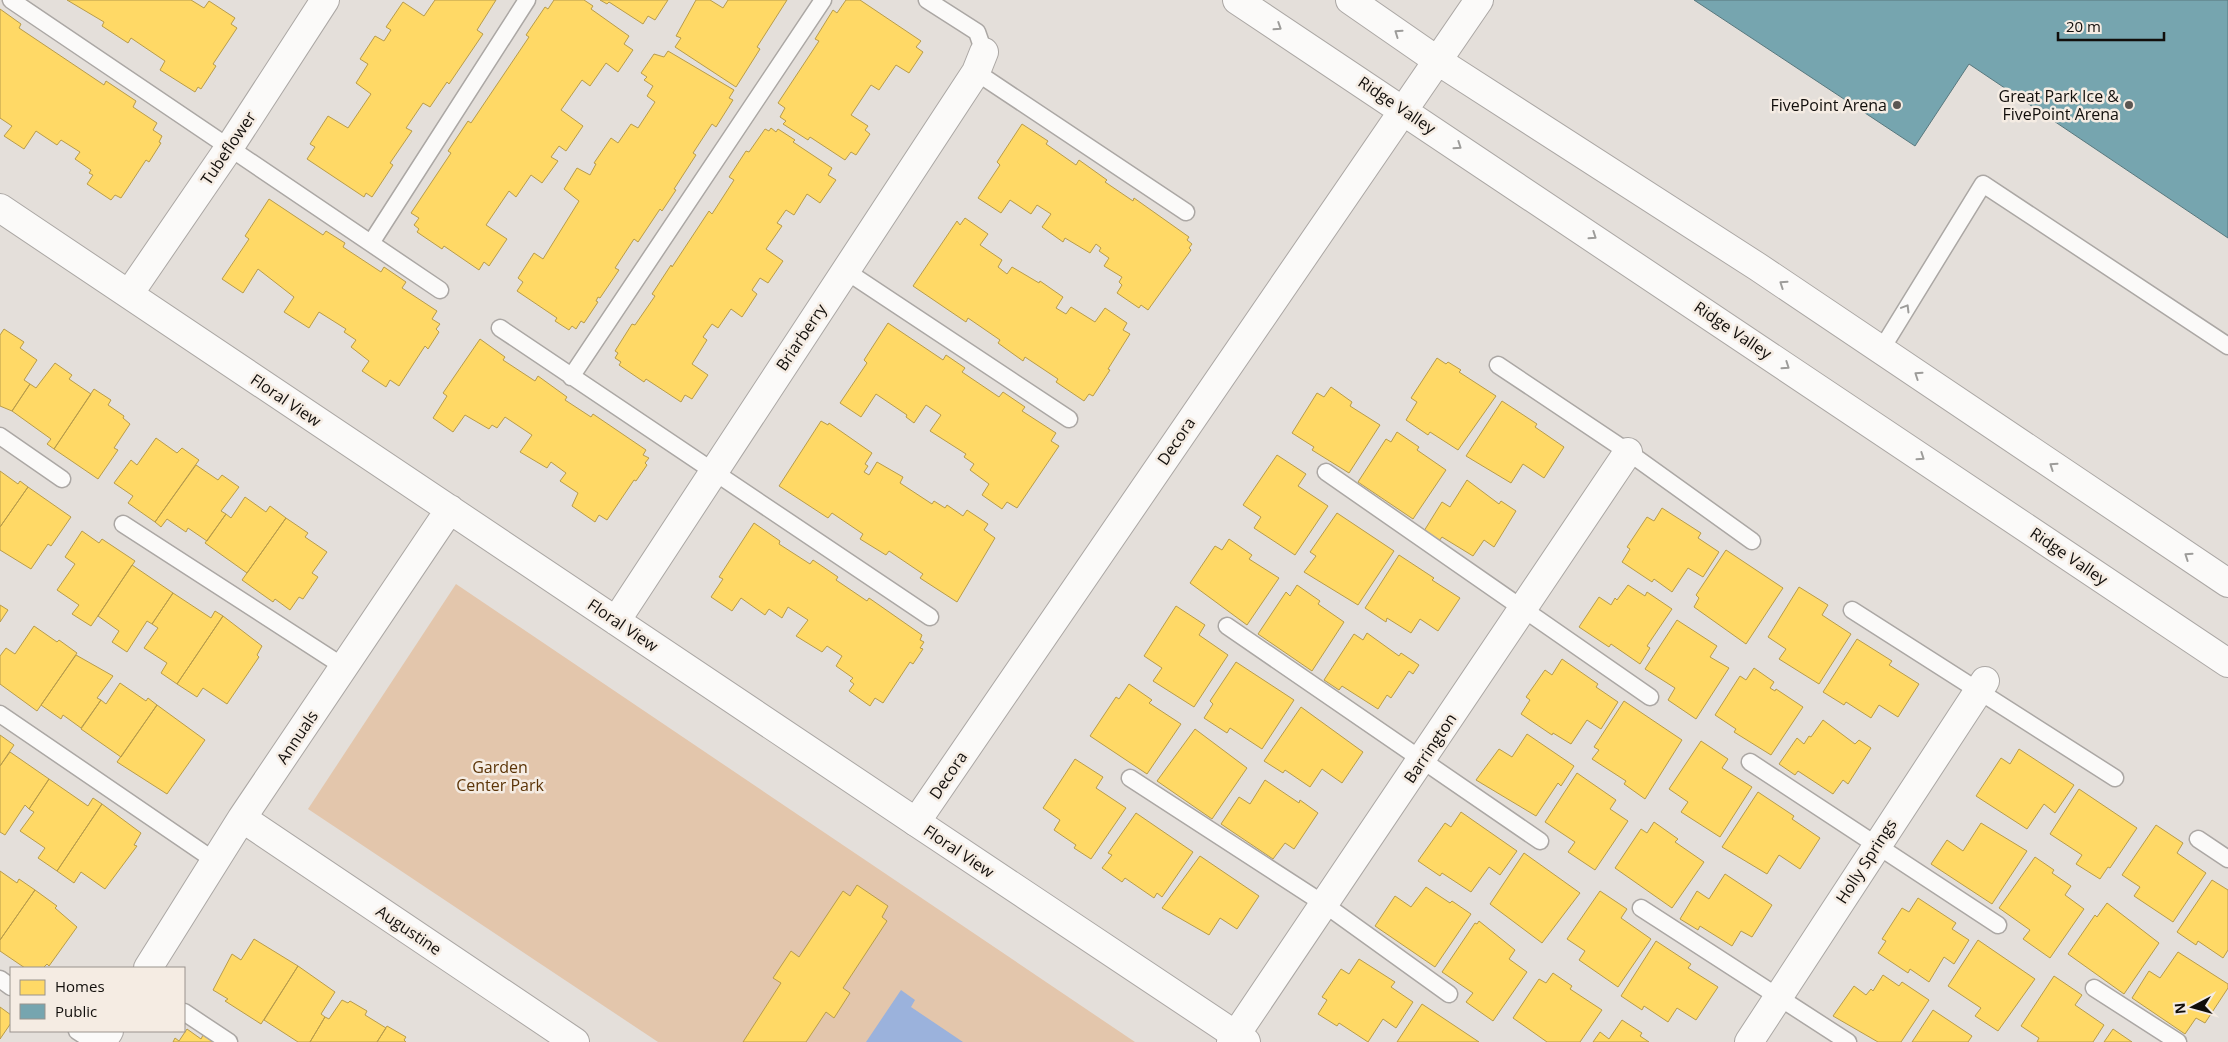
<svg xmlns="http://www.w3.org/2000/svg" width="2228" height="1042" viewBox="0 0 2228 1042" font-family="'Open Sans',sans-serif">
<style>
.green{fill:#e3c6ac}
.water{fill:#9bb2dc}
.homes{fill:#ffd966;stroke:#b89c4b}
.public{fill:#76a5af;stroke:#58787e}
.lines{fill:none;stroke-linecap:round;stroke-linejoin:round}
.lane-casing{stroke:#aba7a4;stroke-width:19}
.street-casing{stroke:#aba7a4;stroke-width:30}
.secondary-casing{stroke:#aba7a4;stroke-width:30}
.lane{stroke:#fbfaf9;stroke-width:16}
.street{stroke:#fbfaf9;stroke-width:28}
.secondary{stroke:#fbfaf9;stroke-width:28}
.oneway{stroke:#9d9c9a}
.poi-dot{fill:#5b5753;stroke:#f5ece3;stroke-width:2}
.labels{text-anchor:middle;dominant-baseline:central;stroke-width:5;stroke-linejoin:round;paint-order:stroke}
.poi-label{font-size:16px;fill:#110e0b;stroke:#f5ece3;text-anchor:end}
.street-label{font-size:16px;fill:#110e0b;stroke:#f5ece3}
.park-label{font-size:16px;fill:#5b3407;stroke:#f5ece3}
</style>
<rect width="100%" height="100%" fill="#e4dfda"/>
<path class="green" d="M456,584L1135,1042H658L308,809Z"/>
<path class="water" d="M901,990L915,1000L911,1007L963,1042H866Z"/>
<path class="homes" d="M67,0H191L204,8L209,1L235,18L231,24L237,28L213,64L216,66L201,89L198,87L195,92L160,70L165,61L131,38L128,43L102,26L104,22Z
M435,0H496L477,30L483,34L449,84L447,82L430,107L423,103L406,128L412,131L390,163L393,165L372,197L366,193L364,197L307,159L315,147L310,144L328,116L348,128L371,94L356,83L368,64L360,59L375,36L384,41L391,30L386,27L403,2L424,16Z
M554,0H584L593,6L591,9L629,36L624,44L633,50L618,72L606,63L590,86L582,80L561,110L583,126L566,151L559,146L551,157L558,161L542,183L531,175L516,197L509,191L486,225L507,239L489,266L484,262L479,270L444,246L442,249L417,232L419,229L414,225L419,218L411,213L451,153L448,151L468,121L471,123L529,37L526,35L545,7L548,9Z
M600,0H668L655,20L648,16L643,24L609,2L607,4Z
M696,0H710L723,8L728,0H787L757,47L760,49L736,87L675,47L681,38L676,36Z
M846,0H860L921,41L916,47L923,52L909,73L896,65L879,90L871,85L851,115L868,126L865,130L870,134L856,155L851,152L845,160L810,137L808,140L783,124L786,121L780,117L785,108L778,103L819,41L815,39L833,10L837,13Z
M0,9L21,24L19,28L104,85L106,81L136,101L133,107L157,123L153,130L162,136L159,142L161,143L149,162L146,160L121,198L115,195L111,200L87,184L93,175L89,173L91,170L75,159L80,152L61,140L57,145L36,131L24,149L4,136L12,126L0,118Z
M668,51L734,90L729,98L733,100L716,127L712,124L693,153L696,155L674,189L676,190L662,211L660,209L638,242L634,239L615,268L619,270L600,298L598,297L596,301L598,302L584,323L581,321L576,329L572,326L569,330L555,321L557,318L517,291L523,282L518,278L534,253L543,259L579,201L564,189L577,168L590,175L596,164L594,163L611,138L618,143L631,124L638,128L655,102L647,96L653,86L644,80L647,77L641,73L654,54L664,57Z
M1022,124L1048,141L1046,144L1076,165L1079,160L1107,180L1105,182L1133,201L1134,198L1189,237L1187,240L1192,244L1189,248L1191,250L1148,310L1141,305L1139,308L1117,293L1122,285L1119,282L1122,277L1104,266L1109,258L1099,251L1101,248L1096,244L1090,253L1065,238L1063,242L1042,227L1051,214L1037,205L1031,214L1010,200L1001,213L978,198L1000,165L997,162Z
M771,128L776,132L778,129L795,140L793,142L832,168L828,175L836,180L820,203L807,194L794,215L786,210L777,223L782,226L766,249L783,261L768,283L760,278L752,290L757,294L742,317L731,309L718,328L712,324L703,337L707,340L692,364L708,375L692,399L685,395L681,402L646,379L644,382L619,365L621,362L615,358L618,353L615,351L632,324L635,325L655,296L652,294L671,265L672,267L709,211L712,214L734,180L729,177L746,151L749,152L765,129L769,131Z
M269,199L323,235L326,231L345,243L343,247L381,272L384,267L406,282L402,288L437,311L432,319L440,324L436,329L439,332L428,349L425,346L399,386L390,380L386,387L362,371L369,361L351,347L356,340L344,332L346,329L319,312L309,328L284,312L294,297L258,269L243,293L222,279L249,239L245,236Z
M965,218L988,234L980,245L1002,260L998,267L1007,274L1012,267L1039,283L1040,281L1063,297L1056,308L1066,314L1071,307L1095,322L1105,308L1127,323L1123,330L1130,334L1108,369L1110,370L1093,396L1089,394L1084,401L1056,382L1058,379L1025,357L1023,361L998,343L1000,340L968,318L966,322L913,286L957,221L960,225Z
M888,323L943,360L946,355L965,368L962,372L999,397L1003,392L1025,407L1022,411L1056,433L1051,441L1059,446L1017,508L1007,502L1002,509L982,495L989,484L970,470L974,464L964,457L966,454L930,431L941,415L926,405L914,423L906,417L907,415L876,394L861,417L840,403L867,363L864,360Z
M4,329L24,342L20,348L37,360L24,380L30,384L12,411L0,406V335Z
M480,339L505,357L503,360L535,381L538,376L567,397L565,400L591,417L593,414L646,450L643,455L649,458L645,463L647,465L636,481L634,480L607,520L599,515L595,522L572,506L578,493L560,481L566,473L551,462L547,468L520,452L532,435L505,417L497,428L492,425L489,429L465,415L453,432L433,418L447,396L443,393Z
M1437,358L1446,364L1448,362L1461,370L1459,372L1496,396L1458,450L1430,432L1428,435L1406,420L1417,402L1411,398Z
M55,363L72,375L69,379L91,394L54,449L47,444L51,439L12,411L30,384L36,388Z
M1331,387L1352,402L1350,406L1380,425L1349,473L1312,450L1314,447L1292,433L1317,393L1324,397Z
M94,389L111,400L108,405L124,416L123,418L130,424L114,448L118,450L98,479L54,449Z
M1502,401L1537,424L1535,427L1564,447L1544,478L1523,464L1511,483L1466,456Z
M821,421L828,425L829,423L872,453L865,464L868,466L864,472L869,475L877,462L903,477L900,483L932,504L934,501L945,508L947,505L963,516L967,510L988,524L984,530L995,538L957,602L920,578L923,574L889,551L886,555L860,539L863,534L832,513L828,518L779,486Z
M1397,432L1419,447L1417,450L1446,470L1413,519L1358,482L1386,439L1391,442Z
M156,438L177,453L182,448L199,460L155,522L128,503L133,496L114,483L131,460L137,465Z
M1277,455L1306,474L1298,486L1328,506L1295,555L1254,528L1261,517L1243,505Z
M196,465L218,480L222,475L239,487L221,511L226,514L207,541L188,528L186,532L167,519L161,527L155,522Z
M0,471L18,484L20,481L28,487L0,527Z
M1467,480L1499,504L1501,501L1516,511L1494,547L1484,540L1473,556L1442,537L1439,541L1424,531L1442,502L1450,507Z
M28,487L71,517L51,546L48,544L31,569L0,550V527Z
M245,497L266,512L270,506L286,518L247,573L205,543L226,514L231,518Z
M1662,508L1701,533L1698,538L1719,552L1703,577L1688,568L1672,592L1654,579L1652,582L1622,562L1630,549L1627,547L1647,517L1654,521Z
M1337,513L1394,551L1358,605L1304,572L1316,556L1310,552Z
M286,518L308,533L305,537L327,552L312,573L318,577L303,599L299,597L290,610L275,599L273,602L242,580Z
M754,523L780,541L779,544L810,564L813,560L838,577L836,580L867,601L869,598L922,635L920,640L924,642L920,648L923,649L913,664L910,662L883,703L875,698L870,706L849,691L854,684L850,681L853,678L836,666L842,656L827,646L822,652L796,636L808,620L788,607L782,618L769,609L765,615L741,598L732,611L711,597L723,579L719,577Z
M82,531L99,543L102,539L135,561L91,626L72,614L79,605L57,590L75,564L65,557Z
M1229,539L1252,555L1249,559L1279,578L1247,625L1190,583L1215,546L1222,550Z
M1726,550L1783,588L1746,644L1694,607L1699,598L1696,595Z
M1399,555L1434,578L1432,580L1460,598L1438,631L1420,619L1411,633L1387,618L1386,622L1365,608Z
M132,565L173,593L152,624L147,621L127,652L112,642L119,631L98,616Z
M1297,585L1320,601L1318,604L1344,622L1312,671L1258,634L1286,592L1290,596Z
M1628,585L1645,596L1647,592L1672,609L1647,646L1650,648L1640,664L1611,644L1609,647L1579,627L1599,597L1611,605L1615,598L1617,600Z
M1799,587L1828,605L1822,615L1851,634L1819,684L1779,659L1786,649L1768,637Z
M173,593L211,618L215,611L223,616L177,684L161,673L167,663L144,648L158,628L152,624Z
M0,605L8,610L0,622Z
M1176,606L1205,625L1199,635L1228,655L1194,707L1153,681L1162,668L1144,656Z
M223,616L262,646L257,655L259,657L227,704L203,688L197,697L177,684Z
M1677,620L1717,646L1710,657L1729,668L1696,719L1668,700L1675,688L1645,669Z
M34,626L57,642L59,640L77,653L37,711L0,684V656L6,648L15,654Z
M1367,633L1399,656L1401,653L1419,665L1413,674L1409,671L1391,698L1387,695L1378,709L1342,686L1339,690L1324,680L1354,634L1363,640Z
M1857,639L1892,661L1889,665L1919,684L1898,717L1879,705L1871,718L1846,702L1844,705L1823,692Z
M76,655L113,676L97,698L101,700L81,728L63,715L61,719L41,705Z
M1562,659L1598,684L1596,687L1618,702L1601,729L1587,720L1571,744L1553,733L1552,735L1521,714L1530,700L1526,697L1545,670L1552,675Z
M1236,662L1294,700L1262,749L1230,728L1227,733L1204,718L1213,704L1210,701Z
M1754,668L1774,682L1770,688L1775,691L1776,689L1803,707L1771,755L1734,732L1736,729L1715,715L1740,676L1746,680Z
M120,683L146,701L148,698L157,705L121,757L81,729L101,700L106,704Z
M1129,684L1152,700L1149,703L1181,724L1147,774L1090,736L1116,697L1119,699Z
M1624,701L1682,740L1645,799L1624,784L1626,781L1592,759L1599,750L1594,747Z
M157,705L205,740L167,794L117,762Z
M1301,707L1363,752L1342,783L1322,769L1310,787L1285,770L1283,773L1264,761Z
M1823,720L1855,744L1859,740L1871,748L1848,784L1843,780L1833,794L1798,771L1795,775L1779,764L1797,738L1804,744L1809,736L1811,737Z
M1195,729L1247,768L1212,819L1157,781Z
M1527,734L1574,766L1561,786L1558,783L1536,816L1476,780L1499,749L1512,757Z
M0,735L14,745L0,766Z
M1701,741L1728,759L1722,768L1752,787L1720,837L1681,812L1688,802L1669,789Z
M2019,749L2074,785L2055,813L2044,804L2027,829L1976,796L2001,758L2010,764Z
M10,752L49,779L29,809L25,805L5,835L0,832V766Z
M1075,759L1103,777L1096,788L1126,808L1091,859L1074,848L1076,845L1054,830L1060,820L1043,808Z
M1577,773L1616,800L1610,809L1628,821L1595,870L1568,852L1575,842L1545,822Z
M49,779L88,806L93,798L102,804L57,871L38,858L45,848L20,831L34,812L29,809Z
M1265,780L1299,803L1300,800L1318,813L1294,849L1285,843L1273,859L1221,824L1239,797L1250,804Z
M2079,789L2137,828L2110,868L2108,867L2100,879L2076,864L2082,855L2050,834Z
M1758,792L1794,816L1792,819L1820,838L1800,869L1779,855L1767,874L1722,847Z
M102,804L141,833L134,845L137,846L105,889L81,872L74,883L57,871Z
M1461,812L1517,851L1500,875L1489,867L1471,892L1442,873L1440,876L1418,861L1445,823L1451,827Z
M1136,813L1193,852L1162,897L1157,893L1154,898L1125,878L1122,882L1102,868L1112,855L1108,853Z
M1654,822L1678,839L1675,842L1704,862L1672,908L1615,868L1641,829L1647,833Z
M1981,823L2027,851L1992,904L1931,864L1947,840L1963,851Z
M2156,825L2183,843L2177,853L2206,873L2173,922L2134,896L2140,887L2122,875Z
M1524,853L1580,893L1542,943L1490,904Z
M1200,856L1259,896L1237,929L1220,918L1209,935L1162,908Z
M2035,857L2054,870L2052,873L2071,886L2065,895L2084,909L2050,958L2023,939L2030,930L1999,908Z
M0,871L17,883L19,879L35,890L0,940Z
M1725,874L1772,905L1752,937L1741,931L1732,946L1700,926L1698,930L1680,919L1697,891L1709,899Z
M2212,880L2228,890V950L2223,958L2198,941L2196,945L2177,932Z
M857,885L888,906L882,917L887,921L843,988L850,993L834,1018L826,1012L806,1042H743L781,983L773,978L791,951L799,957L843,891L850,896Z
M1426,887L1450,903L1452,901L1471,914L1435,967L1375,926L1395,896L1411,907Z
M35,890L57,906L55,908L77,927L49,966L47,964L43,968H25L0,951V940Z
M1600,891L1627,909L1621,918L1651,939L1618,987L1579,960L1585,951L1567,939Z
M1918,898L1956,923L1952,929L1969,940L1954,964L1944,957L1929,982L1910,969L1908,973L1878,953L1886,941L1882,939L1902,908L1909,912Z
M2107,903L2159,943L2124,994L2068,954L2095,915L2097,917Z
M1479,921L1515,950L1509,959L1527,972L1493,1021L1466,1002L1473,993L1442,972L1475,923L1477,924Z
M254,939L298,966L261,1024L225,1001L228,999L213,990L232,954L241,960Z
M1978,940L2035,979L1998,1031L1975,1016L1981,1008L1948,986Z
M1656,941L1691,964L1688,968L1718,987L1696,1020L1677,1008L1668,1022L1644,1006L1642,1010L1621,996Z
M2178,952L2228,984V988L2205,1023L2196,1018L2185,1034L2132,998L2149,971L2160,978Z
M1359,959L1395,982L1391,987L1413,1002L1396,1028L1383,1019L1368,1042L1339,1023L1337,1026L1318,1014L1327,1000L1322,997L1341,969L1349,974Z
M298,966L335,992L321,1014L325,1017L310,1042H298L264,1020Z
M1553,973L1572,986L1570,989L1602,1010L1580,1042H1547L1513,1018L1539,979L1546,983Z
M1883,975L1899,986L1902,982L1929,1000L1901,1042H1878L1833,1016L1854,986L1866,995L1871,989L1873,991Z
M2054,976L2082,995L2075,1005L2104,1025L2093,1042H2037L2039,1038L2021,1026Z
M342,1000L348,1003L350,1001L367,1011L365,1015L386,1028L377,1042H310L325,1017L329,1019Z
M1422,1004L1479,1042H1397Z
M0,1007L11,1015V1023L0,1039Z
M1933,1010L1972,1036L1968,1042H1912Z
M1622,1020L1642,1033L1640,1036L1649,1042H1593L1600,1032L1609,1039Z
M387,1026L406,1037L404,1040L406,1042H377Z
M187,1029L201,1039L203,1035L213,1042H173L175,1038L179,1041Z
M2113,1029L2132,1042H2104Z"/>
<path class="public" d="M1694,0H2228V238L1969,64L1915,146Z"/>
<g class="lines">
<g class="lane-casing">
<path id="lane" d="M11,0L440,290
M927,0L977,32L984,52
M976,72L1186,212
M371,243L527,0
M846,271L1069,419
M500,328L930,617
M1881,350L1983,184L2228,346
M1498,365L1628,452L1752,541
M571,377L823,0
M0,436L62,479
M1326,472L1650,697
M123,524L344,667
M1852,610L2115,778
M1227,626L1540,841
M0,714L215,861
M1750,762L1998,925
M1130,778L1324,904L1449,994
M2198,839L2228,859
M1641,908L1848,1042
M0,979L11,987
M2094,988L2178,1042
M184,1012L229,1042
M77,1031L94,1042"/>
</g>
<g class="street-casing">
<path id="street" d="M0,208L916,822
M129,294L229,148L325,0
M616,621L976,72L984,52
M242,818L575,1042
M148,968L242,818L450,509
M102,1042L109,1031
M1231,1042L1628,452
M1749,1042L1985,681"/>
</g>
<g class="secondary-casing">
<path id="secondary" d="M1237,0L2228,663
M1350,0L1438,61L1758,267L2228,583
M1246,1042L916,822L1479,0"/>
</g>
<use href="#lane" class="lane"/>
<use href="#street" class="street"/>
<use href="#secondary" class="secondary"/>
</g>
<defs><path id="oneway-chevron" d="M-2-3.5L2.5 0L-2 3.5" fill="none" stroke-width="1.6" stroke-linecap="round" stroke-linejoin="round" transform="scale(1.25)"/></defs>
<g class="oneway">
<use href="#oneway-chevron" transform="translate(1278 27) rotate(33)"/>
<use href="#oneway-chevron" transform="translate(1398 33) rotate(-145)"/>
<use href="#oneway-chevron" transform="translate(1458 146) rotate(34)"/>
<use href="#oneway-chevron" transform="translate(1593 236) rotate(34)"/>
<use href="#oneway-chevron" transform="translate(1783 284) rotate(-146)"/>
<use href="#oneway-chevron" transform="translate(1906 308) rotate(-59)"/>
<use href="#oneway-chevron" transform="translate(1786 366) rotate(34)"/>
<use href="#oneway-chevron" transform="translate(1918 375) rotate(-146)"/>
<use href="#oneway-chevron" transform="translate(1921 457) rotate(34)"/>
<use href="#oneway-chevron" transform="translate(2053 466) rotate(-146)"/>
<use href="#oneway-chevron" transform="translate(2188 556) rotate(-146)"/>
</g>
<g class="poi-dot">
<circle cx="1897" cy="105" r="5"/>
<circle cx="2129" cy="105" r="5"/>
</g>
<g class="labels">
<g class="poi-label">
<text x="2119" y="96">Great Park Ice &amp;<tspan x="2119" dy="18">FivePoint Arena</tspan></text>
<text x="1887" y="105">FivePoint Arena</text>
</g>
<g class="street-label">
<text transform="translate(1397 105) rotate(34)">Ridge Valley</text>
<text transform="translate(228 148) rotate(-56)">Tubeflower</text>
<text transform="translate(1733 330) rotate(34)">Ridge Valley</text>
<text transform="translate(801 337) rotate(-56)">Briarberry</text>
<text transform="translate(286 400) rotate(34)">Floral View</text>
<text transform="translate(1176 441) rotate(-56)">Decora</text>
<text transform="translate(2069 556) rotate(34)">Ridge Valley</text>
<text transform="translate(623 625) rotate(34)">Floral View</text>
<text transform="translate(297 737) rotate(-56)">Annuals</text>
<text transform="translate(1430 748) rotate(-56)">Barrington</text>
<text transform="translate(948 775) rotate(-56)">Decora</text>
<text transform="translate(959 851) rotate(34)">Floral View</text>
<text transform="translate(1866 861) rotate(-57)">Holly Springs</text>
<text transform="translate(409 930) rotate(34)">Augustine</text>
</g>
<g class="park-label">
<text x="500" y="767">Garden<tspan x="500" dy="18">Center Park</tspan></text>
</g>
</g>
<rect x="10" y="967" width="175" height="65" fill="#f5ece3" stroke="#9a938d"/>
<rect x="20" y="980" width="25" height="15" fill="#ffd966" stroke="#9a938d"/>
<text x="55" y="992" font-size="15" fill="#110e0b">Homes</text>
<rect x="20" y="1004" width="25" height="15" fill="#76a5af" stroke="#9a938d"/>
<text x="55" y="1017" font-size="15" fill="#110e0b">Public</text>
<g transform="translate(2193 1007) rotate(264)" stroke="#f5ece3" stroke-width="4" paint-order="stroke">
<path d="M0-4L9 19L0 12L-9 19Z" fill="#110e0b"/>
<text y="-8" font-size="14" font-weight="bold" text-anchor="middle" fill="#110e0b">N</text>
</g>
<path d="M2058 32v8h106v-8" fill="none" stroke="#110e0b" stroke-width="2.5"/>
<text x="2066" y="32" font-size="15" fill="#110e0b" stroke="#f5ece3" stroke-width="4" paint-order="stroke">20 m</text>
</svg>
